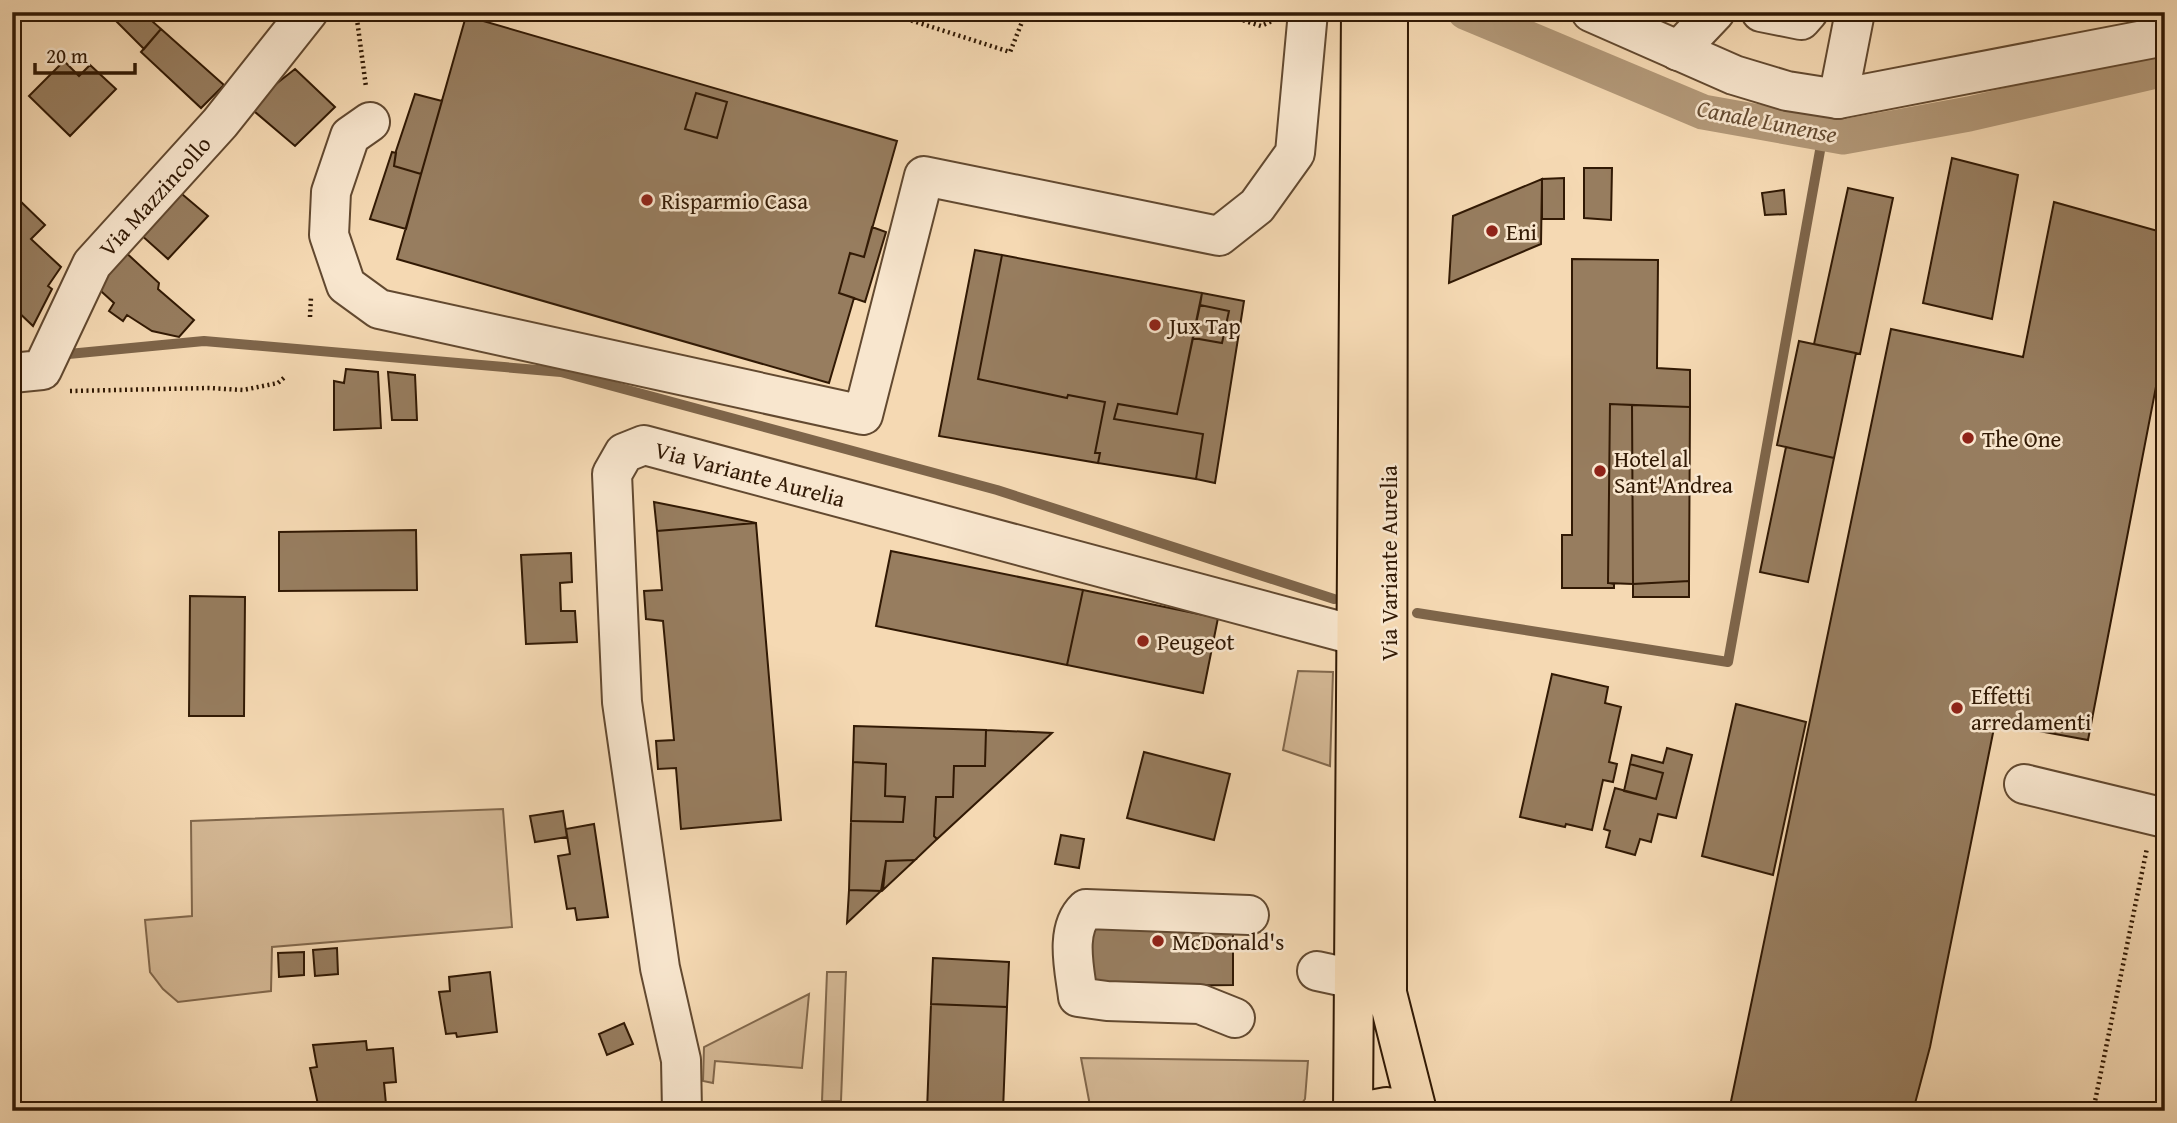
<svg xmlns="http://www.w3.org/2000/svg" width="2177" height="1123" viewBox="0 0 2177 1123" font-family="'Gentium Book Plus',serif">
<style>
.green{fill:#d4b895;stroke:#82684c;stroke-width:2}
.lines{fill:none;stroke-linecap:round;stroke-linejoin:round}
.stream{stroke:#7e654a;stroke-width:10}
.canal{stroke:#b29878;stroke-width:35}
.building{fill:#977d5f;stroke:#311904;stroke-width:2}
.minor-casing{stroke:#624930;stroke-width:42}
.major-casing{stroke:#311904;stroke-width:42}
.path{stroke:#311904;stroke-width:4.5;stroke-dasharray:2 3.5;stroke-linecap:butt}
.minor{stroke:#f8e6ce;stroke-width:38}
.major{stroke:#f5d9b3;stroke-width:38}
.poi-dot{fill:#8f2418;stroke:#f8e6ce;stroke-width:2.5}
.labels{text-anchor:middle;dominant-baseline:central;stroke-width:5;stroke-linejoin:round;paint-order:stroke}
.street-label{font-size:23px;fill:#311904;stroke:#f8e6ce}
.poi-label{font-size:23px;fill:#311904;stroke:#f8e6ce;text-anchor:start}
.water-label{font-size:24px;font-style:italic;fill:#654c32;stroke:#f8e6ce}
</style>
<rect width="100%" height="100%" fill="#f5d9b3"/>
<filter id="stains"><feTurbulence type="fractalNoise" baseFrequency=".00286" numOctaves="4"/><feColorMatrix values="0 0 0 0 .2 0 0 0 0 .09 0 0 0 0 .02 0 0 0 .5 -.17"/></filter>
<radialGradient id="worn" r=".72"><stop offset=".6" stop-color="#630" stop-opacity="0"/><stop offset="1" stop-color="#630" stop-opacity=".3"/></radialGradient>
<path class="green" d="M1298,671L1333,672L1330,766L1283,750Z
M503,809L512,927L272,947L271,991L178,1002L163,989L150,972L145,920L192,916L191,821Z
M827,972H846L841,1101H822Z
M809,994L802,1068L715,1061L713,1083L703,1081L704,1047Z
M1081,1058L1308,1061L1305,1099L1296,1111H1091Z"/>
<g class="lines">
<path class="stream" d="M58,355L204,341L561,372L997,490L1334,599
M1417,613L1728,662L1823,134"/>
<path class="canal" d="M1465,12L1703,112L1843,137L1969,114L2165,69"/>
</g>
<path class="building" d="M107,12H142L161,29L144,49Z
M466,16L897,141L864,257L850,253L839,293L854,298L829,383L397,259Z
M161,29L224,85L201,108L141,52Z
M64,61L79,76L90,65L116,89L70,136L29,96Z
M295,69L335,107L295,146L248,106Z
M696,93L727,102L717,138L685,129Z
M415,94L442,101L421,174L394,166L396,151Z
M392,152L396,153L394,166L421,174L406,229L370,219Z
M1952,158L2018,175L1992,319L1923,303Z
M1584,168H1612L1611,220L1584,218Z
M1564,178V219H1542V179Z
M1542,179L1541,244L1449,283L1453,216Z
M1848,188L1893,198L1860,354L1814,344Z
M176,189L208,216L168,259L140,234Z
M1784,190L1786,214L1765,215L1762,193Z
M15,196L45,225L31,239L61,267L48,286L52,289L33,326L12,306V198Z
M2054,202L2165,233V340L2088,740L1995,723L1930,1047L1913,1111H1729L1891,329L2023,357Z
M872,227L886,232L865,302L839,293L850,253L864,257Z
M122,249L159,283L158,289L194,320L179,337L152,331L127,315L123,321L109,311L114,303L92,283Z
M975,250L1002,255L978,379L1067,398L1068,395L1105,402L1095,453H1100L1098,463L939,436Z
M1002,255L1202,293L1177,414L1118,404L1114,419L1203,434L1196,479L1098,463L1100,453H1095L1105,402L1068,395L1067,398L978,379Z
M1572,259L1658,260L1657,368L1690,370V407L1610,404L1608,583L1614,584V588H1562V535H1572Z
M1202,293L1244,301L1215,483L1196,479L1203,434L1114,419L1118,404L1177,414L1193,338L1222,343L1229,311L1200,305Z
M1200,305L1229,311L1222,343L1193,338Z
M1799,341L1856,353L1834,458L1777,445Z
M346,369L378,372L381,428L334,430V381L344,383Z
M388,372L415,375L417,420H392Z
M1610,404L1632,405L1633,584L1608,583Z
M1632,405L1690,407L1689,581L1633,584Z
M1786,447L1834,458L1808,582L1760,572Z
M654,502L704,512L756,523L657,531Z
M756,523L781,820L681,829L676,768L658,769L656,741L674,740L663,621L646,619L644,591L662,590L657,531Z
M416,530L417,590L279,591V532Z
M891,551L1083,590L1067,665L876,626Z
M571,553L572,582L560,583L561,611H575L577,642L526,644L521,555Z
M1689,581V597H1633V584Z
M1083,590L1218,618L1203,693L1067,665Z
M190,596L245,597L244,716H189Z
M1552,674L1608,687L1605,703L1621,707L1609,762L1617,764L1613,782L1603,780L1592,830L1566,824L1565,827L1520,817Z
M1736,704L1806,722L1773,875L1702,856Z
M854,726L986,730L985,766H954L953,797H936L934,836L937,839L915,860L886,861L881,891L849,890L851,821L903,822L905,797L885,796L886,764L853,762Z
M986,730L1052,733L937,839L934,836L936,797H953L954,766H985Z
M1667,748L1692,755L1676,818L1658,814L1651,842L1640,839L1635,855L1606,847L1610,831L1604,829L1615,788L1656,799L1663,773L1630,764L1632,755L1663,763Z
M1144,752L1230,774L1214,840L1127,818Z
M853,762L886,764L885,796L905,797L903,822L851,821Z
M1630,764L1663,773L1656,799L1624,791Z
M563,811L567,837L535,842L530,816Z
M594,824L608,917L577,920L575,908L567,909L558,856L570,854L566,829Z
M1061,835L1084,839L1079,868L1055,864Z
M12,857H19L21,879L12,880Z
M915,860L883,890L886,861Z
M849,890L881,891L847,923Z
M1233,918V985L1083,987V919Z
M337,948L338,974L315,976L313,950Z
M304,952V975L279,977L278,953Z
M933,958L1009,962L1007,1007L931,1004Z
M490,972L497,1032L457,1037L456,1033L446,1034L439,992L450,991L449,977Z
M931,1004L1007,1007L1003,1111H927Z
M624,1023L633,1044L607,1055L599,1034Z
M366,1041L367,1050L393,1048L396,1082L384,1083L386,1104L319,1109L310,1068L317,1067L313,1045Z
M15,1072L19,1098L12,1100V1073Z"/>
<g class="lines">
<g class="minor-casing">
<g id="minor">
<path d="M1591,12L1734,75L1787,91L1838,99L2165,36"/>
<path d="M1761,12L1801,20L1808,12"/>
<path d="M1678,51L1715,12"/>
<path d="M1838,99L1855,12"/>
<path d="M370,122L350,136L331,192L329,235L346,285L379,309L863,415L924,176L1219,236L1257,206L1295,153L1308,12"/>
<path id="s1" d="M12,373L42,370L92,264L220,123L308,12"/>
<path d="M2024,784L2165,818"/>
<path d="M1317,971L1354,979"/>
<path d="M1235,1018L1200,1004L1107,1001L1078,997C1075,971 1064,930 1086,909L1249,915"/>
<path id="s2" d="M682,1111L681,1060L660,968L622,702L612,474L624,453L644,445L1358,636"/>
</g>
</g>
<g class="major-casing">
<path id="major" d="M1388,12L1387,993L1417,1111
M1353,1111L1361,12
M1366,1111L1387,1107L1405,1111"/>
</g>
<path class="path" d="M356,12L366,87
M885,12L1010,52L1026,12
M1217,12L1261,26L1272,21
M310,317L311,297
M70,391L209,388L243,390L278,383L286,376
M2159,781L2165,755
M2093,1111L2147,848"/>
<use href="#minor" class="minor"/>
<use href="#major" class="major"/>
</g>
<g class="poi-dot">
<circle cx="647" cy="200" r="7"/>
<circle cx="1492" cy="231" r="7"/>
<circle cx="1155" cy="325" r="7"/>
<circle cx="1968" cy="438" r="7"/>
<circle cx="1600" cy="471" r="7"/>
<circle cx="1143" cy="641" r="7"/>
<circle cx="1957" cy="708" r="7"/>
<circle cx="1158" cy="941" r="7"/>
</g>
<g class="labels">
<g class="street-label">
<text stroke="none"><textPath href="#s1" startOffset="240">Via Mazzincollo</textPath></text>
<text stroke="none"><textPath href="#s2" startOffset="798">Via Variante Aurelia</textPath></text>
<text transform="translate(1388 563) rotate(-90)">Via Variante Aurelia</text>
</g>
<g class="poi-label">
<text x="661" y="200">Risparmio Casa</text>
<text x="1506" y="231">Eni</text>
<text x="1169" y="325">Jux Tap</text>
<text x="1982" y="438">The One</text>
<text x="1614" y="458">Hotel al<tspan x="1614" dy="26">Sant'Andrea</tspan></text>
<text x="1157" y="641">Peugeot</text>
<text x="1971" y="695">Effetti<tspan x="1971" dy="26">arredamenti</tspan></text>
<text x="1172" y="941">McDonald's</text>
</g>
<g class="water-label">
<text transform="translate(1767 121) rotate(11)">Canale Lunense</text>
</g>
</g>
<rect width="2177" height="1123" fill="none" stroke="#f5d9b3" stroke-width="42"/>
<rect x="14" y="14" width="2149" height="1095" fill="none" stroke="#311904" stroke-width="3.5"/>
<rect x="21" y="21" width="2135" height="1081" fill="none" stroke="#311904" stroke-width="2"/>
<path d="M35 63v10h100v-10" fill="none" stroke="#311904" stroke-width="3.5"/>
<text x="46" y="63" font-size="21" fill="#311904" stroke="#f8e6ce" stroke-width="5" paint-order="stroke">20 m</text>
<rect width="100%" height="100%" filter="url(#stains)"/>
<rect width="100%" height="100%" fill="url(#worn)"/>
</svg>
